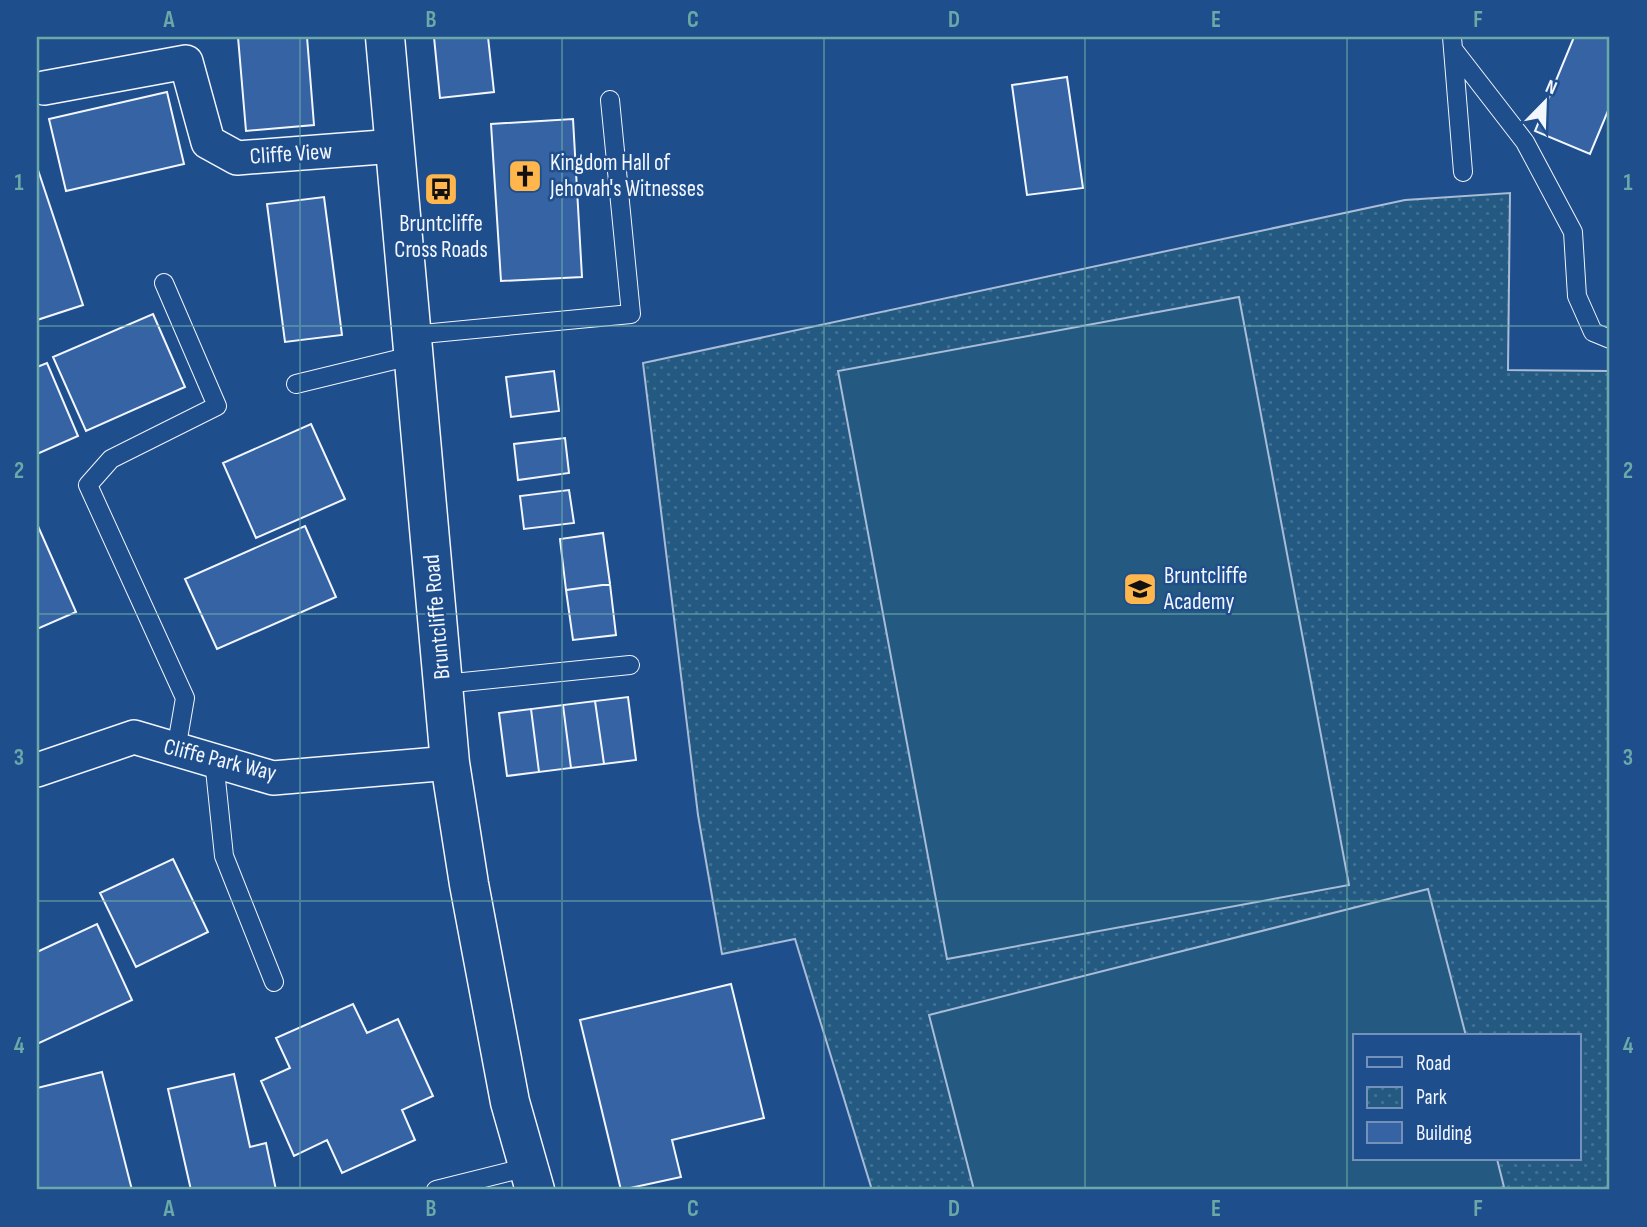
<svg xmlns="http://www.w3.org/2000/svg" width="1647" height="1227" viewBox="0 0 1647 1227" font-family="'Sofia Sans Condensed',sans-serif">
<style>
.park{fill:url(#park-dots);stroke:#a8bbd7;stroke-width:2;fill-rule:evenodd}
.pitch{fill:#245a82;stroke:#a8bbd7;stroke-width:2}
.building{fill:#3563a3;stroke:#f2f6ff;stroke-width:2}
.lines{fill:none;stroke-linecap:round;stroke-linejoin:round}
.lane-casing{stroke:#f2f6ff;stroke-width:20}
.street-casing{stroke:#f2f6ff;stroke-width:36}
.primary-casing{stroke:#f2f6ff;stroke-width:41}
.lane{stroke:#1f4e8c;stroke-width:18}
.street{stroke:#1f4e8c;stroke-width:33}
.primary{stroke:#1f4e8c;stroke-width:38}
.grid{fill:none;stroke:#6aa9a8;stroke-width:2;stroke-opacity:0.55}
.labels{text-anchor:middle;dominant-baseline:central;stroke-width:5;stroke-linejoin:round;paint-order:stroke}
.street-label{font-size:23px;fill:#f2f6ff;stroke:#1f4e8c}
.poi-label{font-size:23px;fill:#f2f6ff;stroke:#1f4e8c;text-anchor:start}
.neatline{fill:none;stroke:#6aa9a8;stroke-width:2.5}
.grid-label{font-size:23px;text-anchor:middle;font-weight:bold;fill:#6aa9a8}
</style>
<defs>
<pattern id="park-dots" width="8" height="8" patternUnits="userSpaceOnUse" patternTransform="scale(1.75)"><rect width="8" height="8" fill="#245a82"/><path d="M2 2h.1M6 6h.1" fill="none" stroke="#447295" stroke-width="1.8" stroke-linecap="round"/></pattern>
</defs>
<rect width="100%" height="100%" fill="#1f4e8c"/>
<path class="park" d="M1510,193L1508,370L1610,371V1190H872L795,939L722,954L698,815L643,363L1405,200ZM1355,1036H1579V1159H1355Z"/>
<path class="pitch" d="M1239,297L1349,885L947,959L838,371Z
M1428,889L1466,1036H1355V1159H1497L1504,1187L1493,1190H974L929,1015Z"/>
<path class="building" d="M238,37H307L314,125L246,131Z
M434,37H488L494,92L440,98Z
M1574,37L1610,38V106L1590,154L1535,131Z
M1067,77L1083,188L1027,195L1012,85Z
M167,92L184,164L66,191L49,119Z
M573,119L582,277L501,281L491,124Z
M37,167L83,305L37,320Z
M324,197L342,335L285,342L267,204Z
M153,314L185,387L86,431L53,357Z
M47,363L78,436L37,454V367Z
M554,371L559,411L511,417L506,377Z
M311,424L345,499L256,538L223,463Z
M565,438L569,473L518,480L514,444Z
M569,490L574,523L524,529L520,496Z
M37,524L76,612L37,629Z
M305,526L336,597L217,649L185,579Z
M603,533L610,584L566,590L560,539Z
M610,584L616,635L573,640L566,590Z
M628,697L636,760L604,764L595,701Z
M595,701L604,764L571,768L563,705Z
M563,705L571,768L539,772L531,709Z
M531,709L539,772L507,776L499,713Z
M173,859L208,932L136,967L100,893Z
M97,924L132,1000L37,1044V952Z
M731,984L764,1118L672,1140L681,1177L621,1190L580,1020Z
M353,1004L367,1033L398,1019L433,1096L402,1110L415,1140L342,1173L327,1140L294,1156L261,1081L290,1068L276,1038Z
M102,1072L132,1190H37V1088Z
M234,1074L250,1147L266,1143L276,1190H191L168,1089Z"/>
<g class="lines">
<g class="lane-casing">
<path id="lane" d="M1452,37L1463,172
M1453,49L1525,142L1573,232L1577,296L1593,332L1610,339
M164,283L217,406L111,459L88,485L185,698L176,750
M412,335L631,314L610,100
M296,384L415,355
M443,684L630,665
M214,760L224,856L274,982
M436,1190L528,1167"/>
</g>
<g class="street-casing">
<path id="street" d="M44,88L186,62L208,142L237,158L395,146
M37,770L134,737L273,778L450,763"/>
</g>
<g class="primary-casing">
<path id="primary" d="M385,37L450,763L469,884L510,1102L535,1190"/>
</g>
<use href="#lane" class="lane"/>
<use href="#street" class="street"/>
<use href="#primary" class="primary"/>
</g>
<path class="grid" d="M300,37V1190M562,37V1190M824,37V1190M1085,37V1190M1347,37V1190M37,326H1610M37,614H1610M37,901H1610"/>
<defs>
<g id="church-square" transform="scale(1.75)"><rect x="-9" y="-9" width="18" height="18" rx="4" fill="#ffb74d" stroke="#1f4e8c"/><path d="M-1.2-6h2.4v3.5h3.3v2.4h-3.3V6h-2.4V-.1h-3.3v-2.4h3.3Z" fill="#111"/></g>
<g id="bus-square" transform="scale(1.75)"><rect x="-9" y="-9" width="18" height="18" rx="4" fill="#ffb74d" stroke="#1f4e8c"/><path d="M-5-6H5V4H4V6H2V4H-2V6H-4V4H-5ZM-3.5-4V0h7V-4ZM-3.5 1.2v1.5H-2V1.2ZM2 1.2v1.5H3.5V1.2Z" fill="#111"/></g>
<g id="school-square" transform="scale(1.75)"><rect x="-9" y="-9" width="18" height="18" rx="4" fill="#ffb74d" stroke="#1f4e8c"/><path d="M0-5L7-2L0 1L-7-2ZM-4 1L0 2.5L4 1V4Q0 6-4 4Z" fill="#111"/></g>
</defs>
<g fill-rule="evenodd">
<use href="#church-square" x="525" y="176"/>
<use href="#bus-square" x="441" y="189"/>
<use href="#school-square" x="1140" y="589"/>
</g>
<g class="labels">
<g class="street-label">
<text transform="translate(291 154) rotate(-4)">Cliffe View</text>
<text transform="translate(437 617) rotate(-95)">Bruntcliffe Road</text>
<text transform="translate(220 760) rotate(14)">Cliffe Park Way</text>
</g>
<g class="poi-label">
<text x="550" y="163">Kingdom Hall of<tspan x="550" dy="26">Jehovah's Witnesses</tspan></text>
<text x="441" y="224" text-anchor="middle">Bruntcliffe<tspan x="441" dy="26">Cross Roads</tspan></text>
<text x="1164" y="576">Bruntcliffe<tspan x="1164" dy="26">Academy</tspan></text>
</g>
</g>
<rect width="1647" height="1227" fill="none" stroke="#1f4e8c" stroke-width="77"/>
<rect x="1353" y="1034" width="228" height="126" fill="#1f4e8c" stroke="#7391ba" stroke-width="2"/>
<rect x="1367" y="1057" width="35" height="10" fill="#1f4e8c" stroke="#7391ba" stroke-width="2"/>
<text x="1416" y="1070" font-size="21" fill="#f2f6ff">Road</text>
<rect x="1367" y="1087" width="35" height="21" fill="url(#park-dots)" stroke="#7391ba" stroke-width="2"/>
<text x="1416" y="1104" font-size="21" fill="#f2f6ff">Park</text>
<rect x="1367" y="1122" width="35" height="21" fill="#3563a3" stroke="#7391ba" stroke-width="2"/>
<text x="1416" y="1140" font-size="21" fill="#f2f6ff">Building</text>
<g transform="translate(1545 102) rotate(23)" stroke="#1f4e8c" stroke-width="5" paint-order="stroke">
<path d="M0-5L12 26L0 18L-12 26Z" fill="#f2f6ff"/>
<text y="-10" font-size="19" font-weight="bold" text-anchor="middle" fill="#f2f6ff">N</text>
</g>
<rect x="38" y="38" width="1570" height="1150" class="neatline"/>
<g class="grid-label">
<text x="169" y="27">A</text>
<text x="431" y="27">B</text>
<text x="693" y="27">C</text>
<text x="954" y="27">D</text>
<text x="1216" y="27">E</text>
<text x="1478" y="27">F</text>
<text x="19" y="190">1</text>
<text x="1628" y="190">1</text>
<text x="19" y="478">2</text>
<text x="1628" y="478">2</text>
<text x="19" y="765">3</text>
<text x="1628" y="765">3</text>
<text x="19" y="1053">4</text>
<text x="1628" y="1053">4</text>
<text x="169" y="1216">A</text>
<text x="431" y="1216">B</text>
<text x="693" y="1216">C</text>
<text x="954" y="1216">D</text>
<text x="1216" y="1216">E</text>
<text x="1478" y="1216">F</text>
</g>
</svg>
